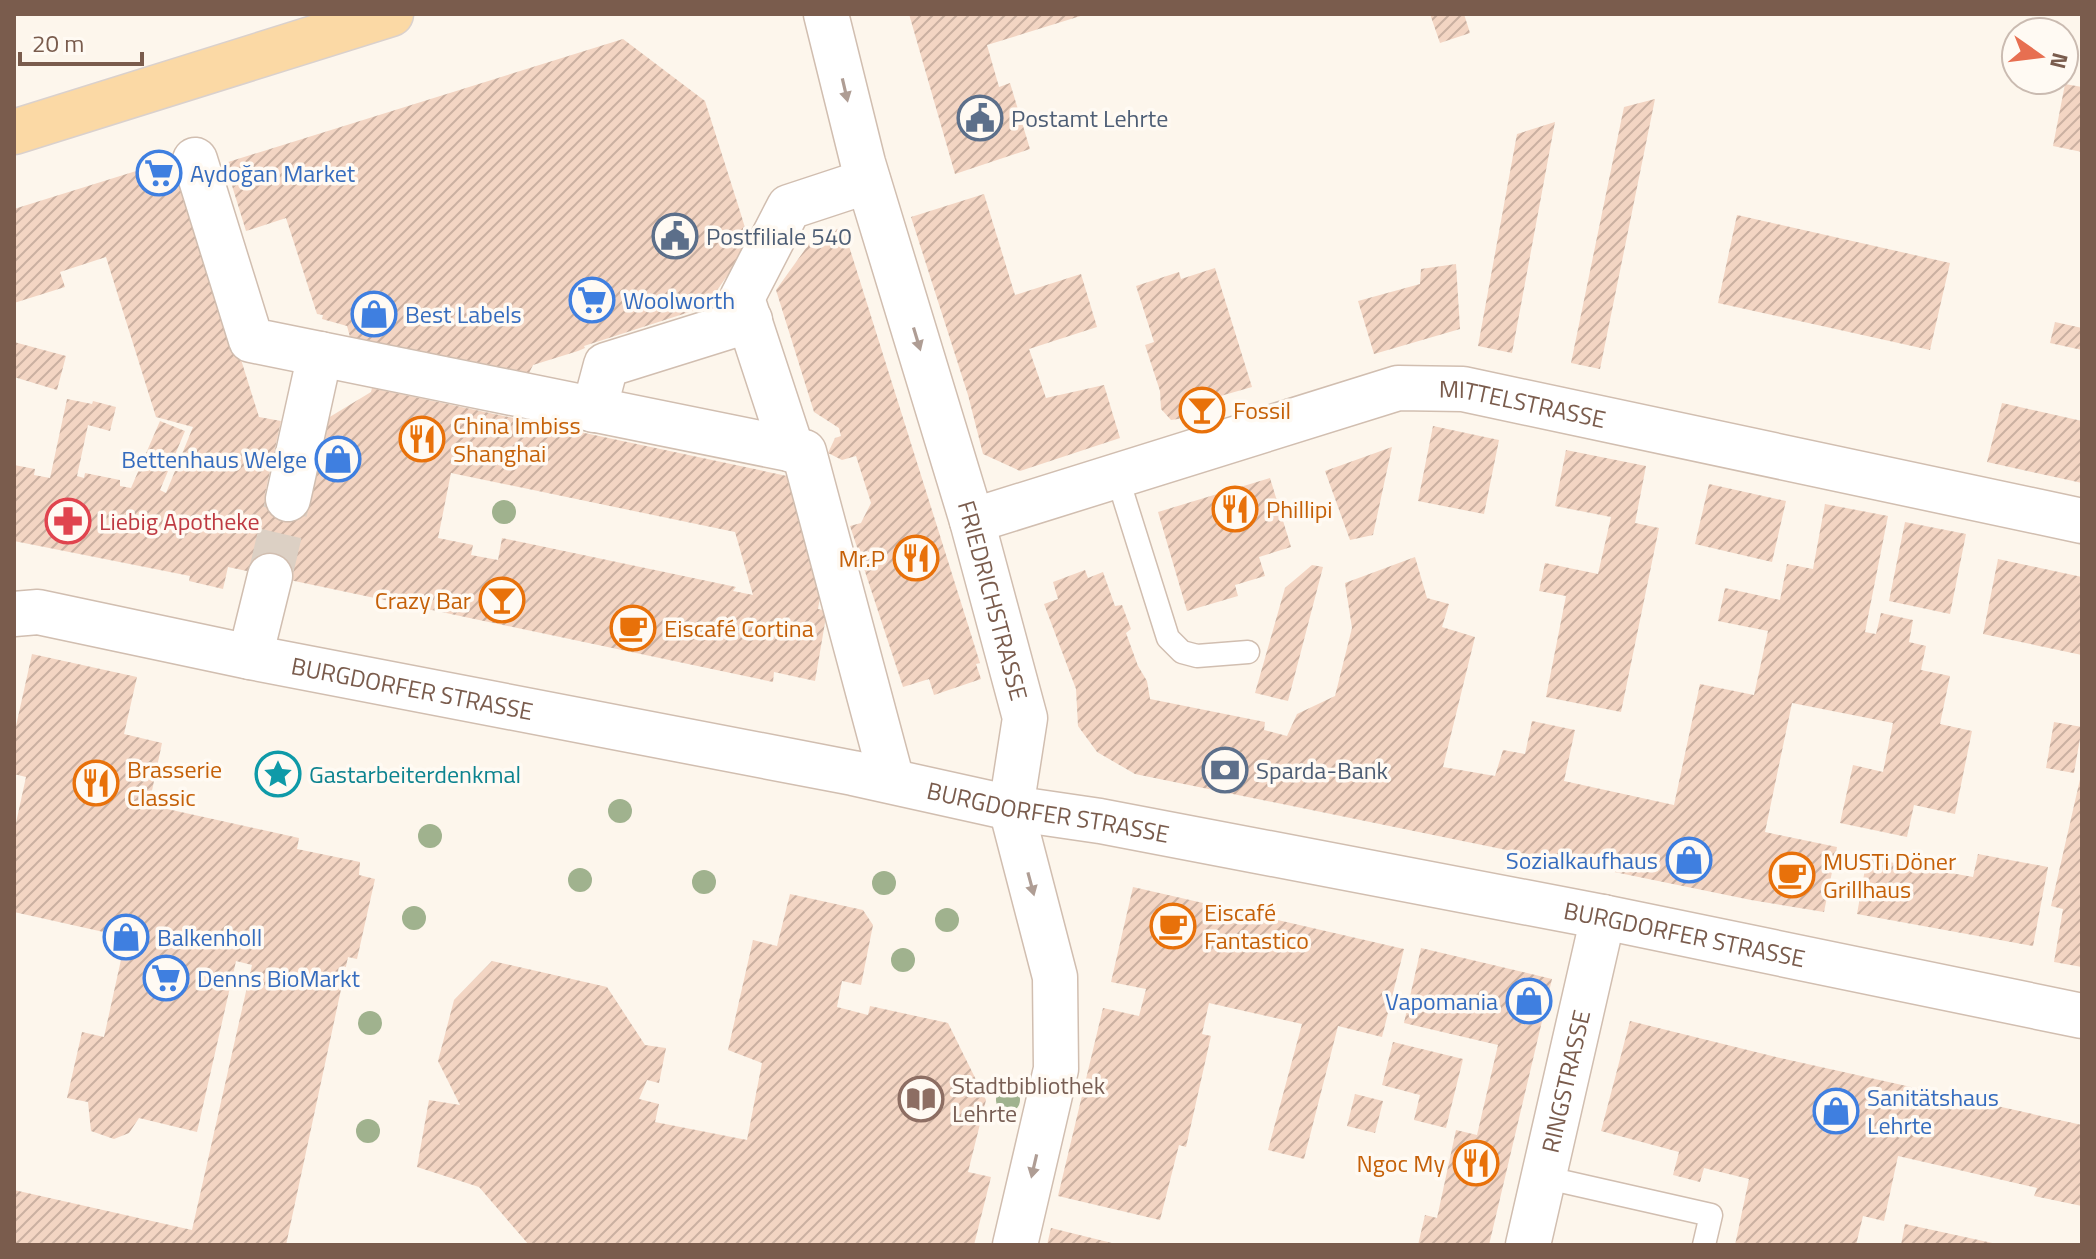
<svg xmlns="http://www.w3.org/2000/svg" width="2096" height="1259" viewBox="0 0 2096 1259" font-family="'Titillium Web',sans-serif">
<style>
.building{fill:url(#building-hatch);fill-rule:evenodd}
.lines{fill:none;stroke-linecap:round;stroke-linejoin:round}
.street-tunnel{stroke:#dcd0c4;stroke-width:44;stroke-dasharray:44 22;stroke-linecap:butt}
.lane-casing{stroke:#d1beb0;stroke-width:25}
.street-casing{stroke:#d1beb0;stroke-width:47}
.primary-casing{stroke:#dad1cd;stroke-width:47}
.lane{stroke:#fff;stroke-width:22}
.street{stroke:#fff;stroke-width:44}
.primary{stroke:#fbd9a5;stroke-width:44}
.tree{fill:#a0b28e}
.oneway{fill:#af9d94}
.labels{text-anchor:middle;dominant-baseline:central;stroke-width:7;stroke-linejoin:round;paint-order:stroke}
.service-label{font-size:24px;fill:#4e5e75;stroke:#fffaf3;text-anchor:start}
.shop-label{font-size:24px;fill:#366cbe;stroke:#fffaf3;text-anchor:start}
.street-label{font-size:24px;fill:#7a5c4d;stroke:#fffaf3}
.food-label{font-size:24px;fill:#c56008;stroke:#fffaf3;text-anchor:start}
.health-label{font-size:24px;fill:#be3a42;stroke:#fffaf3;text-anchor:start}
.culture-label{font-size:24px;fill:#0d838f;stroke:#fffaf3;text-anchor:start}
.education-label{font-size:24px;fill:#785e54;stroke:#fffaf3;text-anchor:start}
</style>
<defs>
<pattern id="building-hatch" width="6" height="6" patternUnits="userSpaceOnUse" patternTransform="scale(2)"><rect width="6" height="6" fill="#f3d5c3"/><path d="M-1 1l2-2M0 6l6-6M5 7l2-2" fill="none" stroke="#cab0a1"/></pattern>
</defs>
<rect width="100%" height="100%" fill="#fdf6ec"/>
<path class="building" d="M909,14H1087L987,45L999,87L1010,83L1030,149L955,174Z
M1430,14H1464L1470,33L1440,43Z
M623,39L705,101L739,208L750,244L705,307L584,346L585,348L578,351L533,365L528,375L350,337L347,326L322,319L323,315L317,314L286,218L246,231L225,163Z
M2065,84L2082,87V152L2053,146Z
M1655,99L1600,369L1571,363L1624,107Z
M1555,122L1512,353L1478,346L1517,134Z
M178,158L259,417L281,421L265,494L310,504L328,418L371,392L372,388L787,476L821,591L818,609L827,611L815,681L774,672L773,682L228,567L223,589L189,581L190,576L14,541V465L35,469L34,475L50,478L67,399L92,404L93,401L116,407L110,431L88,425L77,476L84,478L85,473L120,480V486L131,488L160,421L185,431L160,490L166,493L193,427L156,417L106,257L60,272L65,287L14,303V209ZM451,473L735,532L753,595L733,591L736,587L502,538L498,560L471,555L473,545L438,538Z
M984,194L1015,295L1081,274L1097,327L1029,349L1046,398L1104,385L1120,438L1020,471L983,454L968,395L911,217Z
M1737,215L1950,263L1930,350L1718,303Z
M843,227L980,663L976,664L981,679L934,695L929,679L903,687L850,526L861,523L871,503L856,456L842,460L828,453L835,438L841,436L839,428L814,412L776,290L814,237Z
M1456,264L1460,329L1374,354L1358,301L1420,284L1421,269Z
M1215,268L1252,387L1217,397L1219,402L1194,410L1190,408L1185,418L1171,420L1161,409L1160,391L1145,345L1154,342L1136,286L1179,272L1181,279Z
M2055,322L2082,328V350L2050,343Z
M14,342L66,356L57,390L14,377Z
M2002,403L2082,421V483L1987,462Z
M1433,426L1499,440L1484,514L1418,501Z
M1392,447L1373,535L1350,540L1325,471Z
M1566,450L1646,466L1635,523L1659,528L1621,712L1546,697L1566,596L1539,591L1545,563L1598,574L1611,517L1555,506Z
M1270,478L1291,547L1259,557L1265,576L1235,585L1238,596L1187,611L1158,512Z
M1709,484L1786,501L1772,562L1695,544Z
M1825,504L1888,516L1865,632L1876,634L1881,613L1913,620L1909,642L1926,646L1921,670L1950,676L1940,724L1972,731L1955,814L1914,805L1907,837L1840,823L1853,765L1883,772L1893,723L1792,703L1765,832L1837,847L1824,912L1751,900L1135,774L1097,752L1078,726L1076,689L1044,604L1058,599L1053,582L1085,570L1088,578L1103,572L1115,606L1122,605L1131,629L1126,633L1138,666L1147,681L1150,699L1265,722L1264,730L1287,736L1297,714L1335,696L1352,628L1345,583L1415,557L1427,598L1449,604L1442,627L1475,637L1443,767L1495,776L1503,750L1525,754L1532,721L1575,730L1564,781L1674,805L1700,684L1754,695L1768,631L1718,621L1725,588L1780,600L1787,564L1813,569Z
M1905,522L1966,534L1950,614L1889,601Z
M1998,559L2082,577V655L1983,634Z
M1312,565L1323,567L1288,701L1255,693L1285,588Z
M32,654L137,677L124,734L162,743L149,805L299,838L297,849L360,862L359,875L375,879L357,959L348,957L286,1245H14V1190L192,1230L252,965L236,961L197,1132L139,1118L129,1133L114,1139L91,1131L88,1102L67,1098L82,1032L104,1037L126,937L14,912V832L26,777L14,774V735Z
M2054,722L2082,727L2074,773L2046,768Z
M2081,775H2082V967L2054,962L2063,909L2051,906Z
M1978,854L2048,867L2033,946L1857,914L1867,858L1973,877Z
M1133,887L1404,949L1382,1037L1338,1026L1304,1159L1268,1150L1302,1024L1209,1003L1202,1034L1211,1036L1186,1147L1179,1145L1160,1220L1058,1196L1103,1008L1139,1016L1146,989L1111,982Z
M790,894L863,910L873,925L861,985L842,981L837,1007L868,1015L870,1006L948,1023L986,1100L968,1172L991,1177L974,1245H529L479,1187L417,1167L429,1100L460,1105L438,1061L454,1000L492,961L607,987L645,1045L666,1048L659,1083L647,1080L639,1099L659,1104L655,1122L747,1140L762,1063L728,1050L753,940L777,946Z
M1421,948L1552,979L1489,1245H1418L1425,1215L1437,1218L1456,1130L1477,1135L1498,1045L1404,1023Z
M1630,1021L1776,1057L2082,1125V1206L2034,1196L2037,1188L1898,1156L1884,1221L1863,1216L1856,1245H1735L1749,1179L1704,1168L1700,1182L1673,1175L1679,1152L1601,1131Z
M1393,1042L1463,1059L1446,1128L1414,1120L1420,1095L1382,1085Z
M1355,1094L1383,1101L1375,1133L1347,1126Z
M1905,1224L1997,1244V1245H1901Z
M1051,1228L1116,1244V1245H1047Z"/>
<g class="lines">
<path class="street-tunnel" d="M270,576L288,499"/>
<g class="lane-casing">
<path id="lane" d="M1117,476L1168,638L1182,652L1197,656L1248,652
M1543,1177L1711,1215L1704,1245"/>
</g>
<g class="street-casing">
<g id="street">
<path id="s1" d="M826,14L863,163L972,521L1025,718L1011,808L1055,977L1056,1069L1015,1245"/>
<path d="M195,160L251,340L804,452L892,781"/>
<path d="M594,410L606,365L750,320"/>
<path d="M792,450L742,298L789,207L868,181"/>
<path d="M288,499L320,354"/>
<path id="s2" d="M972,521L1398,388L1463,389L2082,521"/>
<path id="s3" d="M14,614L38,612L250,657L853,773L1011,808L1100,821L1603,917L2082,1016"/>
<path d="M250,657L270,576"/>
<path id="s4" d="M1528,1245L1603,917"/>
</g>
</g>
<g class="primary-casing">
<path id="primary" d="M14,132L391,14"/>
</g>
<use href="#lane" class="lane"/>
<use href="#street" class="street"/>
<use href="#primary" class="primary"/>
</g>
<g class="tree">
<circle cx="504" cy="512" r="12"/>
<circle cx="620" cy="811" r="12"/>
<circle cx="430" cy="836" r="12"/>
<circle cx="580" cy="880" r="12"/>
<circle cx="704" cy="882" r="12"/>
<circle cx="884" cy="883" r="12"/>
<circle cx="414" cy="918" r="12"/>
<circle cx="947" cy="920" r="12"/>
<circle cx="903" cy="960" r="12"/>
<circle cx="370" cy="1023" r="12"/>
<circle cx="1008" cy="1100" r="12"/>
<circle cx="368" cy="1131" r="12"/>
</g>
<defs><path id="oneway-solid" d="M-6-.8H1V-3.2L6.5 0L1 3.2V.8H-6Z" transform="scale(2)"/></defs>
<g class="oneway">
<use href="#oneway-solid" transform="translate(845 90) rotate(77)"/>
<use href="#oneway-solid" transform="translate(917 339) rotate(73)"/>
<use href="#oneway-solid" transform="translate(1031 884) rotate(75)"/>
<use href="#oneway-solid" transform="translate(1034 1166) rotate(103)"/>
</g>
<defs>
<g id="civic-ring" transform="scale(2.3)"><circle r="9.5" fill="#fffaf3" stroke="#5c6f8a" stroke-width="1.5"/><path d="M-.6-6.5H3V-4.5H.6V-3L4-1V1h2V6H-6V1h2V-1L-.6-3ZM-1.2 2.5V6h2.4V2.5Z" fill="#5c6f8a"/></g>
<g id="supermarket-ring" transform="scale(2.3)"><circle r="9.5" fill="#fffaf3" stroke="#3f7fe0" stroke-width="1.5"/><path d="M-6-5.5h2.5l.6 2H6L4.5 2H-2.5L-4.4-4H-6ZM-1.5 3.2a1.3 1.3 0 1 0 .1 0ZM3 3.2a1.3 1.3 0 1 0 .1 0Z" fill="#3f7fe0"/></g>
<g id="shop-ring" transform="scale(2.3)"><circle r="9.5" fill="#fffaf3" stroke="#3f7fe0" stroke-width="1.5"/><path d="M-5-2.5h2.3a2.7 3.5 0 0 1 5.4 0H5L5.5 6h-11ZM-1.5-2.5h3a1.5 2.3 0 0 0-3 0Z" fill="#3f7fe0"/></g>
<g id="bar-ring" transform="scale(2.3)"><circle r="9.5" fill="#fffaf3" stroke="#e8710a" stroke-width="1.5"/><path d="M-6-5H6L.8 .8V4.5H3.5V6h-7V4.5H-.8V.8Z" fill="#e8710a"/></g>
<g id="restaurant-ring" transform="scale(2.3)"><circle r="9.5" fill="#fffaf3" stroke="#e8710a" stroke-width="1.5"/><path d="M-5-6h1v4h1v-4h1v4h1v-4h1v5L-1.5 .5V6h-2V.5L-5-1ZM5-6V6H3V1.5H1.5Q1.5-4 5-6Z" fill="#e8710a"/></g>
<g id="pharmacy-ring" transform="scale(2.3)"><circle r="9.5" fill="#fffaf3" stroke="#e0444e" stroke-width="1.5"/><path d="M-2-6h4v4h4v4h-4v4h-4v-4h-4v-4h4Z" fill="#e0444e"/></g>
<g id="cafe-ring" transform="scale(2.3)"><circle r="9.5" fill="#fffaf3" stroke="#e8710a" stroke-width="1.5"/><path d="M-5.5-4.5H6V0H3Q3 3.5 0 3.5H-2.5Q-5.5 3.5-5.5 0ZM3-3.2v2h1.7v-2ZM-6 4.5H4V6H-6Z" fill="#e8710a"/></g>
<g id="bank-ring" transform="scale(2.3)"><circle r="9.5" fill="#fffaf3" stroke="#5c6f8a" stroke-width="1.5"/><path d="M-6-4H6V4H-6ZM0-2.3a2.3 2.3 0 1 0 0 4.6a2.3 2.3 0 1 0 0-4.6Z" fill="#5c6f8a"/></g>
<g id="sight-ring" transform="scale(2.3)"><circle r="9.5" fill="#fffaf3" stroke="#0f9aa8" stroke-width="1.5"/><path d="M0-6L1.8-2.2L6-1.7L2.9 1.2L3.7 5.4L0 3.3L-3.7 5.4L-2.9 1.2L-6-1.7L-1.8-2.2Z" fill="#0f9aa8"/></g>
<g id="library-ring" transform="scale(2.3)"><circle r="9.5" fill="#fffaf3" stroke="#8d6e63" stroke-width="1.5"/><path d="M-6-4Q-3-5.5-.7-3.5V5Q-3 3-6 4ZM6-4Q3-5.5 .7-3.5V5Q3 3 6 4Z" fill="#8d6e63"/></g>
</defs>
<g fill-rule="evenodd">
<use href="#civic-ring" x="980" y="118"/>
<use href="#supermarket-ring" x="159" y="173"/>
<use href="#civic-ring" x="675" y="236"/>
<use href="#supermarket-ring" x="592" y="300"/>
<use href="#shop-ring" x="374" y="314"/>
<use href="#bar-ring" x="1202" y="410"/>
<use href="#restaurant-ring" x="422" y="439"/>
<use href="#shop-ring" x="338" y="459"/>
<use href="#restaurant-ring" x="1235" y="509"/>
<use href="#pharmacy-ring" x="68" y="521"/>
<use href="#restaurant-ring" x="916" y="558"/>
<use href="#bar-ring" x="502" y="600"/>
<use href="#cafe-ring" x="633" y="628"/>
<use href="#bank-ring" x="1225" y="770"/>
<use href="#sight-ring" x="278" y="774"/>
<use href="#restaurant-ring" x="96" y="783"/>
<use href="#shop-ring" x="1689" y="860"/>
<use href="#cafe-ring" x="1792" y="875"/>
<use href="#cafe-ring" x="1173" y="926"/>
<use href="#shop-ring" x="126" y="937"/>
<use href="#supermarket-ring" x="166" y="978"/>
<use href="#shop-ring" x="1529" y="1001"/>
<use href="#library-ring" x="921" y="1099"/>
<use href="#shop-ring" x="1836" y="1111"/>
<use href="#restaurant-ring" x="1476" y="1163"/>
</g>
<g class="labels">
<g class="service-label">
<text x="1011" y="118">Postamt Lehrte</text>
<text x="706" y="236">Postfiliale 540</text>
<text x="1256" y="770">Sparda-Bank</text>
</g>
<g class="shop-label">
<text x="190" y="173">Aydoğan Market</text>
<text x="623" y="300">Woolworth</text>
<text x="405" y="314">Best Labels</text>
<text x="307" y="459" text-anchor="end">Bettenhaus Welge</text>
<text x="1658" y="860" text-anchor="end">Sozialkaufhaus</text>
<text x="157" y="937">Balkenholl</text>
<text x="197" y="978">Denns BioMarkt</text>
<text x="1498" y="1001" text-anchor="end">Vapomania</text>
<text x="1867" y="1097">Sanitätshaus<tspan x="1867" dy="28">Lehrte</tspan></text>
</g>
<g class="street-label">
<text stroke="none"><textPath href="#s2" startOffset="572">MITTELSTRASSE</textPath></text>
<text stroke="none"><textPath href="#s1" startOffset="610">FRIEDRICHSTRASSE</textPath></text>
<text stroke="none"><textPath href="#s3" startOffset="406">BURGDORFER STRASSE</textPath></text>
<text stroke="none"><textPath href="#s3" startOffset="1054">BURGDORFER STRASSE</textPath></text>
<text stroke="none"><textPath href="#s3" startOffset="1702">BURGDORFER STRASSE</textPath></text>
<text stroke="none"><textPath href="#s4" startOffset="168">RINGSTRASSE</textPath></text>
</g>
<g class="food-label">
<text x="1233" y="410">Fossil</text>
<text x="453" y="425">China Imbiss<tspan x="453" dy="28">Shanghai</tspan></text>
<text x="1266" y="509">Phillipi</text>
<text x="885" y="558" text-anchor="end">Mr.P</text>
<text x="471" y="600" text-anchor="end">Crazy Bar</text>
<text x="664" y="628">Eiscafé Cortina</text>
<text x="127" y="769">Brasserie<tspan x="127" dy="28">Classic</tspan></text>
<text x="1823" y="861">MUSTi Döner<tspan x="1823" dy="28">Grillhaus</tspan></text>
<text x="1204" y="912">Eiscafé<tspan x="1204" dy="28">Fantastico</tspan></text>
<text x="1445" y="1163" text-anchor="end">Ngoc My</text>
</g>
<g class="health-label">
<text x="99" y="521">Liebig Apotheke</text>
</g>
<g class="culture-label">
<text x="309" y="774">Gastarbeiterdenkmal</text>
</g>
<g class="education-label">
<text x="952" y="1085">Stadtbibliothek<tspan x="952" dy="28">Lehrte</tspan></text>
</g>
</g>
<rect width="2096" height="1259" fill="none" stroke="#7a5c4d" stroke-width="32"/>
<g transform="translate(2040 56) rotate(104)"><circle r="38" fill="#fffaf3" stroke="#cabbb1" stroke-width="2"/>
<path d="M0-6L14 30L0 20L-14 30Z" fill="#e76f51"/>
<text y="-12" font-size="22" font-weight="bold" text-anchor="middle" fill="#7a5c4d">N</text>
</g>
<path d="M20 52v12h122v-12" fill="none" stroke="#7a5c4d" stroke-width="4"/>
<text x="32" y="52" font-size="24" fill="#7a5c4d" stroke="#fffaf3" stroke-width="6" paint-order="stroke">20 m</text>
</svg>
